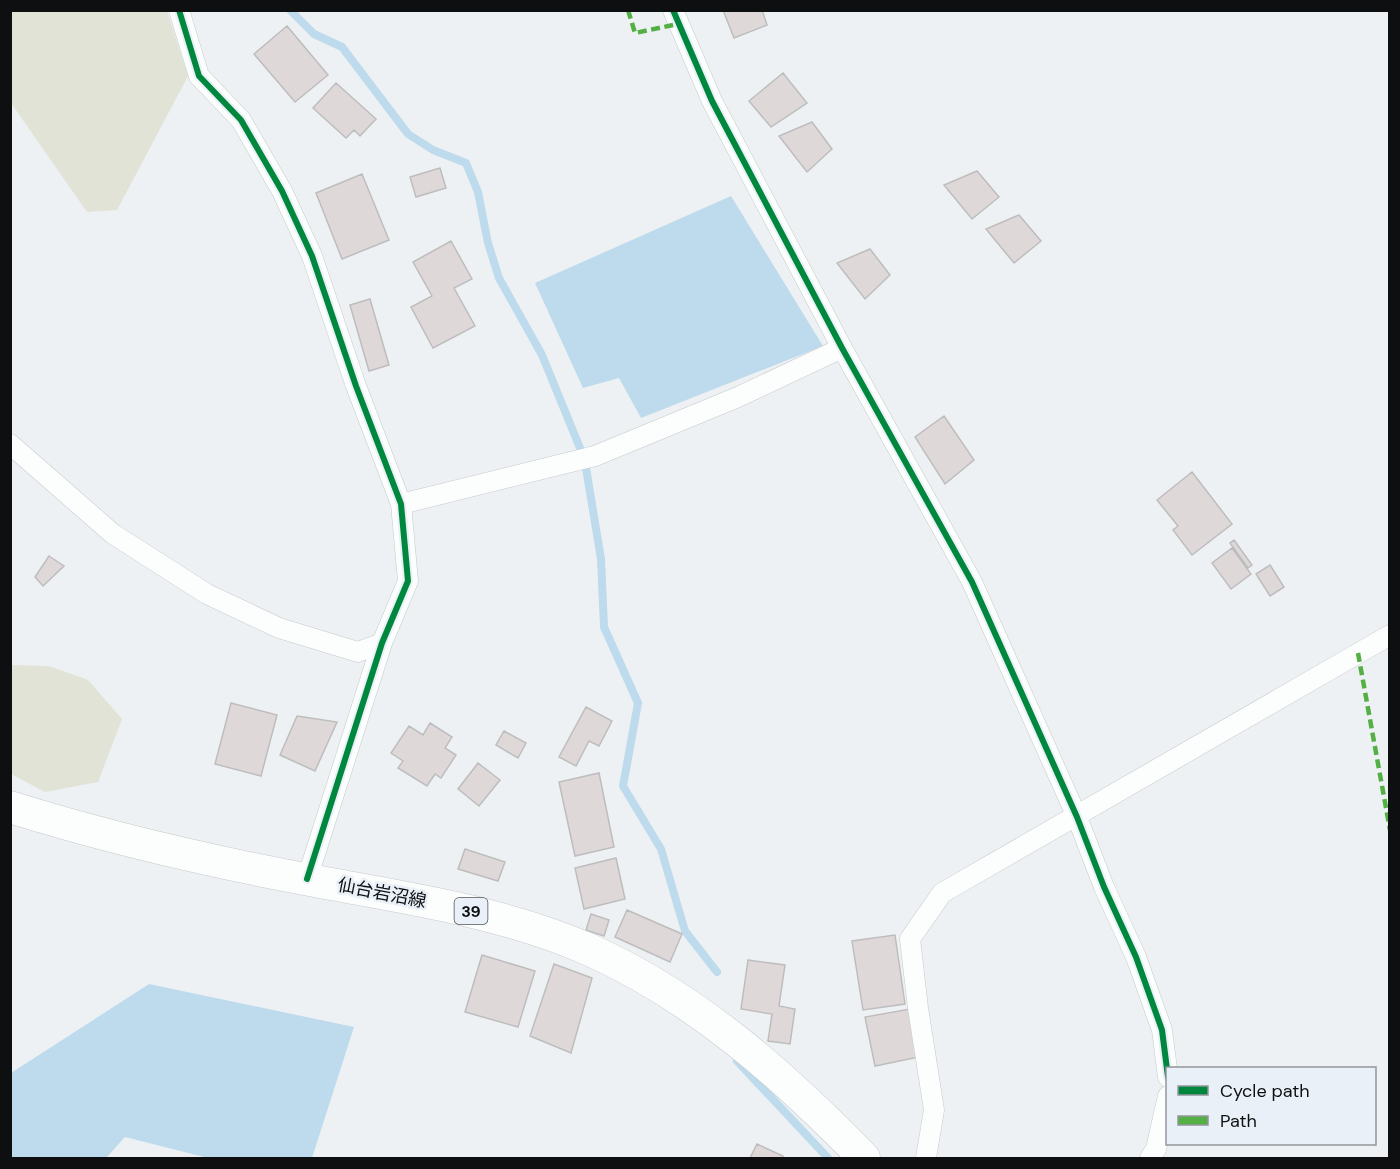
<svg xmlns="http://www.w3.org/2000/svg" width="1400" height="1169" viewBox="0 0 1400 1169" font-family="'DM Sans','Noto Sans JP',sans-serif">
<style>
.green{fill:#e0e3d5}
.water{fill:#bddbec}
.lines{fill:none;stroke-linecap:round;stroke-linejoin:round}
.stream{stroke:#bddbec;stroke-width:8}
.building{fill:#dfd8d8;stroke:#bebdbe;stroke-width:1.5}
.street-casing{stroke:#c6c9cc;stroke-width:21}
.primary-casing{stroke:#c6c9cc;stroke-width:33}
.street{stroke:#fcfdfd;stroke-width:20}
.primary{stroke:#fcfdfd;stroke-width:32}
.quiet{stroke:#54b044;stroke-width:4.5;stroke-dasharray:9 4.5;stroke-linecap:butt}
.cycleway-casing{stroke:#eaf0f8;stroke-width:10}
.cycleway{stroke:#00873e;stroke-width:6}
.labels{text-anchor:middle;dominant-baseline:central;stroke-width:5;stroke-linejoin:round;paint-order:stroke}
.shield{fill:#eaf0f8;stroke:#4f5256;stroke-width:1.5}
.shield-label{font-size:16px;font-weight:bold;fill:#0d0f11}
.street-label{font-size:18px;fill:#0d0f11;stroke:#eaf0f8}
</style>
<rect width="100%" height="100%" fill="#eef1f4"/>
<path class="green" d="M10,11H167L188,76L117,210L87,212L11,103Z
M10,665L49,666L88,680L122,719L98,782L45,792L11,774Z"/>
<path class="water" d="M731,196L823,346L641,418L619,378L583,388L535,283Z
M149,984L354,1027L312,1158H208L125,1137L106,1158H11V1073Z"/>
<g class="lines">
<path class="stream" d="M290,10L314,34L342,47L408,134L433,150L466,163L478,192L488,243L499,278L542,355L580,448
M586,468L601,559L604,627L638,703L623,786L661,849L685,931L717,972
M737,1061L828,1158"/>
</g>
<path class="building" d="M723,10H762L767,25L734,38Z
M287,26L328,75L295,102L254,54Z
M783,73L807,103L771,127L749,101Z
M336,83L376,119L360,136L354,130L346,138L313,108Z
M812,122L832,149L807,172L779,136Z
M440,168L446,188L416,197L410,177Z
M977,171L999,197L972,219L944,185Z
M362,174L389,240L342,259L316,193Z
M1019,215L1041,241L1014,263L986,229Z
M451,241L472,279L454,288L475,326L433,348L411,307L432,296L413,262Z
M870,249L890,275L865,299L837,263Z
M370,299L389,365L369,371L350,305Z
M944,416L974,460L945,484L915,437Z
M1192,472L1232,524L1192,555L1173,530L1178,526L1157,500Z
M1234,540L1252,565L1248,568L1230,543Z
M1232,548L1251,574L1231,589L1212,563Z
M49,556L64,566L43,586L35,577Z
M1270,565L1284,587L1270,596L1256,574Z
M231,703L277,715L261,776L215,764Z
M586,707L612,721L599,746L589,741L576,766L559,757Z
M297,716L337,722L315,771L280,755Z
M430,723L452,737L445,748L456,755L441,778L435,774L427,786L398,768L403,761L391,753L409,726L423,735Z
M504,731L526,743L518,758L496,745Z
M478,763L500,780L479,806L458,789Z
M599,773L614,847L575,856L559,782Z
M465,849L505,862L498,881L458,869Z
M616,858L625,899L584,909L575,868Z
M627,910L682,934L670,962L615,937Z
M591,914L609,920L604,936L586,930Z
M895,935L905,1004L863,1010L852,941Z
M482,955L535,971L518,1027L465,1012Z
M748,960L785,965L779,1006L795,1009L790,1044L768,1041L772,1014L741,1009Z
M554,964L592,978L571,1053L530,1036Z
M910,1009L919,1057L875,1066L865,1017Z
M757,1144L783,1156L782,1158H750Z"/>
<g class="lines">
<g class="street-casing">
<path id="street" d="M179,10L199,76L241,120L282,191L312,256L356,386L401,504L408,581L382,643L307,879
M673,10L712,101L842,348L972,582L1077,817L1104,887L1136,957L1162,1030L1168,1077
M10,444L113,534L207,594L279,628L358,652L382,643
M401,504L595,456L738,397L842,348
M926,1158L934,1110L918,1008L910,939L942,893L1390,635
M1150,1158L1156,1149L1168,1096"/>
</g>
<g class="primary-casing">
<path id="primary" d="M10,807C109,838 208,861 310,880C404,898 501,911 590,950C697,998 784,1076 864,1158"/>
</g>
<use href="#street" class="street"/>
<use href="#primary" class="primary"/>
<path class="quiet" d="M628,10L635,33L678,24
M1358,653L1390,830"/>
<g class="cycleway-casing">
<path id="cycleway" d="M179,10L199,76L241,120L282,191L312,256L356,386L401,504L408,581L382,643L307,879
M673,10L712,101L842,348L972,582L1077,817L1104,887L1136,957L1162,1030L1168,1077"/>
</g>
<use href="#cycleway" class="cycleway"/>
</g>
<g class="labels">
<rect class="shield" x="454.5" y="898" width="33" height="26" rx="4.5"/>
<g class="shield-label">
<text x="471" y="911">39</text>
</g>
<g class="street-label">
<text transform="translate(382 893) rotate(11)">仙台岩沼線</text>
</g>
</g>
<rect width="1400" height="1169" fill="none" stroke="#0d0f11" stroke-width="24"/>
<rect x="1166" y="1067" width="210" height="78" fill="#eaf0f8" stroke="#92969c" stroke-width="1.5"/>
<rect x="1178" y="1086" width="30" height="9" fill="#00873e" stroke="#92969c" stroke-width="1.5"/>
<text x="1220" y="1097" font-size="18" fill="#0d0f11">Cycle path</text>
<rect x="1178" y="1116" width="30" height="9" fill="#54b044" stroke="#92969c" stroke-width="1.5"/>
<text x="1220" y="1127" font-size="18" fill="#0d0f11">Path</text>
</svg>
